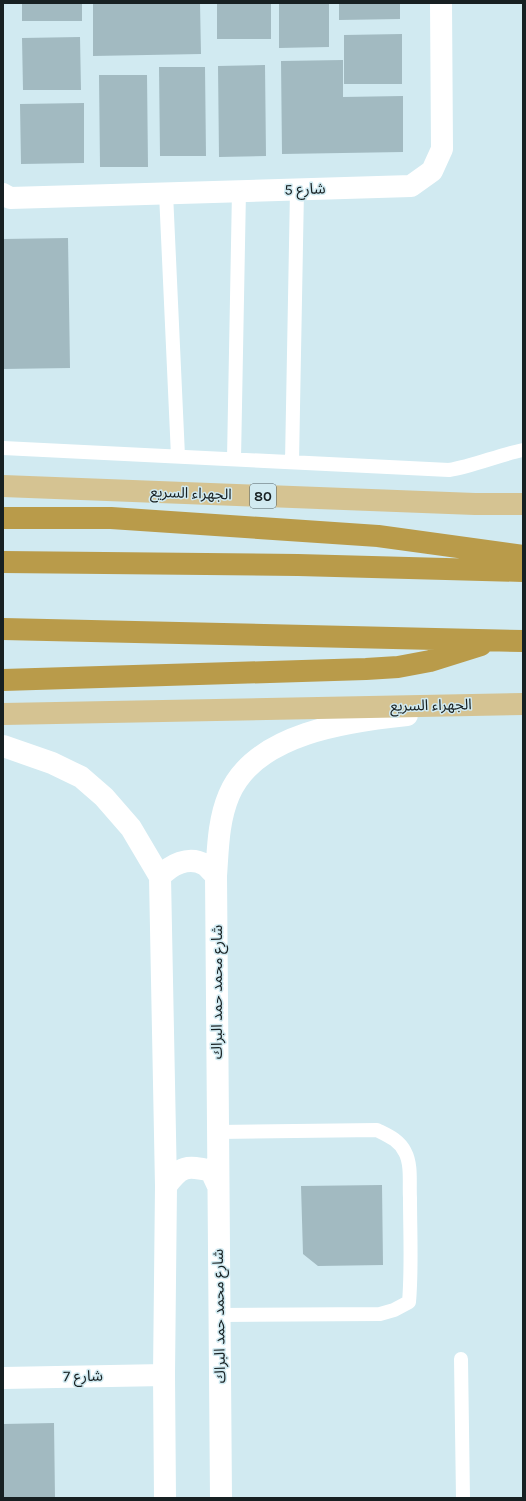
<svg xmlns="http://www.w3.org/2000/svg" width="526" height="1501" viewBox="0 0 526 1501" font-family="Karla,'Noto Sans Arabic',sans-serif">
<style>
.building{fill:#a2bac1}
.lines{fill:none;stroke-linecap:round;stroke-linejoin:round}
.service{stroke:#fff;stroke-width:14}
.minor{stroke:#fff;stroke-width:22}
.tertiary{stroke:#fff;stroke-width:22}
.primary{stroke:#d5c392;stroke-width:22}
.motorway{stroke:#b99b4a;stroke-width:22}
.labels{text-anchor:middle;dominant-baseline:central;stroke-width:3;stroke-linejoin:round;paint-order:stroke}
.shield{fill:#d1eaf1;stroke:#4f5d60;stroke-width:1}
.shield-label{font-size:14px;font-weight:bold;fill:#172022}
.street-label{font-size:15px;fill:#172022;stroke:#d1eaf1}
</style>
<rect width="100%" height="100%" fill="#d1eaf1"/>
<path class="building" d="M22,3H82V21H22Z
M93,3H200L201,54L93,56Z
M217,3H271V39H217Z
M279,3H329V47L279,48Z
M339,3H400V19L339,20Z
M402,34V84H344V35Z
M80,37L81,90H23L22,38Z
M343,60V97L403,96V152L282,154L281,61Z
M265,65L266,156L219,157L218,66Z
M159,67H205L206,156H160Z
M99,75H147L148,167H100Z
M84,103V163L21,164L20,104Z
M68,238L70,368L3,369V239Z
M382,1185L383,1265L318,1266L303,1254L301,1186Z
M54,1423L55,1498H3V1424Z"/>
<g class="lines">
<path class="service" d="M166,193L178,456
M3,448L449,470C474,466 498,455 523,450
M234,459L239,191
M292,462L297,190
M218,1132L377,1130C389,1136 399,1140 405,1152C412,1165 409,1184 410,1198C410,1233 412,1268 409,1302L394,1310L380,1314L219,1315
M461,1359L463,1498"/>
<path class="minor" d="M3,194L10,198L411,186L432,171L442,149L441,3"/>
<path class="tertiary" d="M3,746L52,763L81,777L104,797L131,828L160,877L166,1186L164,1375L165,1498
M160,877C170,865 189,855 205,865C209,868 212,872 216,876
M166,1186C181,1166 186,1165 211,1171L218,1186
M3,1378L164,1375
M221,1498L216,876C218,849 218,821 229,795C255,733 349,721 407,715"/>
<path class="primary" d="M3,486L475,504H523
M3,714L523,704"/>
<path class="motorway" d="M3,518H111L378,536L523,556
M3,562L298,565L523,571
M3,629L523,641
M3,680L366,669L398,667L430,661L481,645"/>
</g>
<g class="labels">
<rect class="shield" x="250" y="484" width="26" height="24" rx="3"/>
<g class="shield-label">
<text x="263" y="496">80</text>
</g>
<g class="street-label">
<text transform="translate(305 189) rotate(-2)">شارع 5</text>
<text transform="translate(191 493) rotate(2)">الجهراء السريع</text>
<text transform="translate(431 705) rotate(-1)">الجهراء السريع</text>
<text transform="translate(217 992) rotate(-90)">شارع محمد حمد البراك</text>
<text transform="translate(219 1316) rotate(-91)">شارع محمد حمد البراك</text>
<text transform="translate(83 1376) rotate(-1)">شارع 7</text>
</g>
</g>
<rect width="526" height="1501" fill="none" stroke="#172022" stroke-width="8"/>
</svg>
